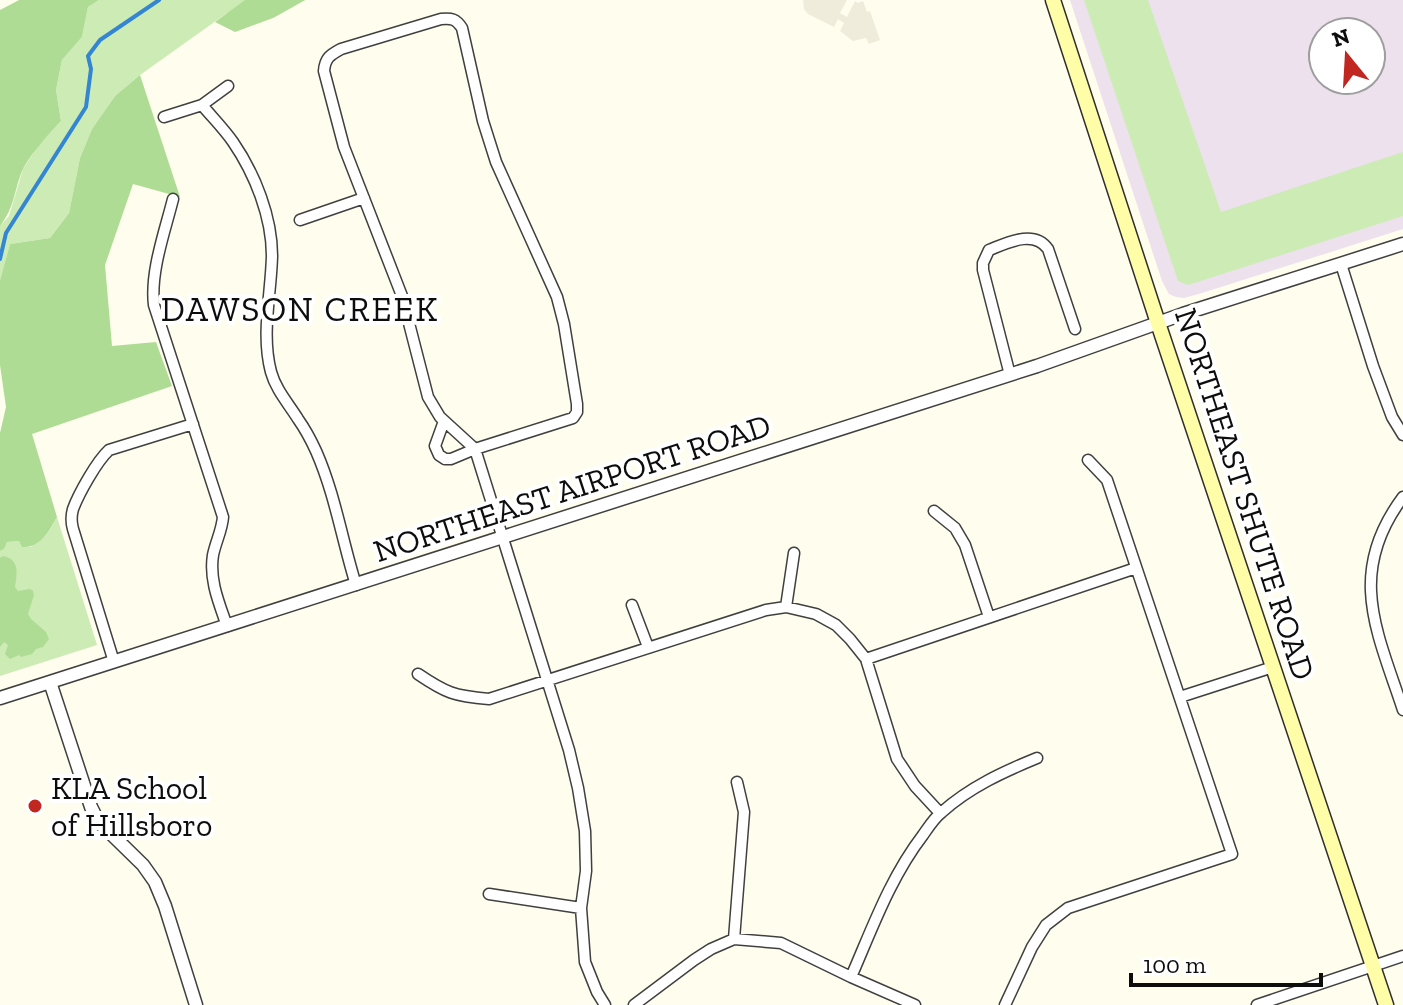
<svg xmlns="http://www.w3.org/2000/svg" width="1403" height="1005" viewBox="0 0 1403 1005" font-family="'Zilla Slab',serif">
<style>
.industrial{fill:#ece1ec;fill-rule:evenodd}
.green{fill:#cdebb5}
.forest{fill:#aedc94}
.plaza{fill:#efecdc}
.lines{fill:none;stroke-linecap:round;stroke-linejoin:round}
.stream{stroke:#3486d2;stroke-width:4}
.minor-casing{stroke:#404040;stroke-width:13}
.tertiary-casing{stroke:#404040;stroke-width:15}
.secondary-casing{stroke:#2f2f2f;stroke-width:17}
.minor{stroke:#fff;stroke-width:10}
.tertiary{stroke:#fff;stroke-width:12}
.secondary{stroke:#fffda8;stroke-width:14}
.poi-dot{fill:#c22620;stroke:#fff;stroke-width:3}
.labels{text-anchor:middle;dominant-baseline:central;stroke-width:8;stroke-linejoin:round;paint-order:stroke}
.street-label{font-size:32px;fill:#0d0d0d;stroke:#fff}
.poi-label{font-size:32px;fill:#0d0d0d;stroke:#fff;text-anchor:start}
.neighbourhood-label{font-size:34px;letter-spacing:2px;fill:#0d0d0d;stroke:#fff}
</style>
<rect width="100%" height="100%" fill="#fffded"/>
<path class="industrial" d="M1070,0H1403V229L1202,293L1184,298L1176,297L1169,294L1162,281ZM1323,32H1371V80H1323Z"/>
<path class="green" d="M99,0H305L273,18L227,13L140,75L115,96L92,129L80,158L69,213L50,238L10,244L0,280V226L9,216L23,169L38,146L61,121L56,90L62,60L82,37L88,7Z
M1084,0H1148L1221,212L1403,152V216L1188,285L1178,281Z
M57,517L97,645L0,676V551L4,549L6,542L19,541L30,547C45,539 49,532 57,517Z"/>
<path class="forest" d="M19,0H99L88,7L82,37L62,60L56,90L61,121C48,135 34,150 24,167C14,187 16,206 0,226V10Z
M245,0H305L273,18L235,32L215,22Z
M140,75L180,197L133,184L105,265L112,346L156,342L172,386L32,434L57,517C49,531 41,548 22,547L19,541L7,542L4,549L0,551V433L6,407L0,365V280L10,244L50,238L69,213L80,158L92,129L115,96Z
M3,556C20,559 17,573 15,587L18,591L30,589L33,591L34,595L28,614L31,619L46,632L49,639L43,647L36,649L32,654L21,657L19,655L10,659L5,654L8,645L4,642L0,647V558Z"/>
<path class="plaza" d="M803,0H847L840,13L847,17L855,1L858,3L863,1L867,12L870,11L880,40L869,44L866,38L853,41L840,31L844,23L838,19L834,27L808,14L804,9Z"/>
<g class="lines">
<path class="stream" d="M0,259L6,233L86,107L91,69L88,56L100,40L159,0"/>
<g class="minor-casing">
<path id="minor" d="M228,86L202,105C212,117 224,129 233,142C255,174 272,217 272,256C271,295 261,334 271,372C276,390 288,403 298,419C305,429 311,440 316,451C335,494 342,540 356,585
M164,117L202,105
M173,199C165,231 150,272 154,305L223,517C222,530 216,541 213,555C209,580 219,603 227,626
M300,220L364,198
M1341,264L1373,366L1392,417L1403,435
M1010,375L983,270V263L989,250C1007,243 1034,229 1048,249L1075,329
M444,421L435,446L439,455L445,459H451L475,449L573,418L577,412V404L564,324L557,297L496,162L483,121L462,28C456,19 452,18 441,19L341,49C330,55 325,58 324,71L344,147L402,296L428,397L440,417L475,449L569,750L578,788L585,831L586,871L581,908L585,962L597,992L605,1005
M1403,497C1346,573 1377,631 1403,710
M934,511L955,528L965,545L989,617
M632,605L648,647
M786,607L794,553
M866,659L1136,568
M114,662L73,529C71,522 71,516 73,509C79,493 97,461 109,450L193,424
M418,674C446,693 454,696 489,699L766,610L786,607L816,614L836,625L850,639L866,659L897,759L915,786L940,813
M1180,697L1273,667
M489,894L581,908
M734,939L744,812L737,782
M851,977C872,929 890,878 923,835C928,828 934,818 942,812C970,787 1003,772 1037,758
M634,1005L694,960L711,949L734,939L781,943L851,977L915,1005
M1005,1005L1032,947L1046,925L1068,908L1232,854L1107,480L1088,460
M1257,1005L1403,956"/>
</g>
<g class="tertiary-casing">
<path id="tertiary" d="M50,682L91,807L98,821L143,865L155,882L165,906L196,1005
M0,698L1037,366L1183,314L1403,244"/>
</g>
<g class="secondary-casing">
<path id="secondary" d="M1053,0L1158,323L1386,1005"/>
</g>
<use href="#minor" class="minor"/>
<use href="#tertiary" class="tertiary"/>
<use href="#secondary" class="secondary"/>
</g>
<circle class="poi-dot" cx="35" cy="806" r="8"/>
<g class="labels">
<g class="street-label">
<text transform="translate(572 488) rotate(-18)">NORTHEAST AIRPORT ROAD</text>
<text transform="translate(1245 494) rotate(72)">NORTHEAST SHUTE ROAD</text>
</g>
<g class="poi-label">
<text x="51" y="788">KLA School<tspan x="51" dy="37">of Hillsboro</tspan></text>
</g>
<g class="neighbourhood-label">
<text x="300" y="309">DAWSON CREEK</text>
</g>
</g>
<g transform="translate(1347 56) rotate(342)"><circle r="38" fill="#ffffff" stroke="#9e9e9e" stroke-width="2"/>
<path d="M0-6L14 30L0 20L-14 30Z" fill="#c22620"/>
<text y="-12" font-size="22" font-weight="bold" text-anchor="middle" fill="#0d0d0d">N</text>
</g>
<path d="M1131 973v12h190v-12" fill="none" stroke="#0d0d0d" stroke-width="4"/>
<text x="1143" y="973" font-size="24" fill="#0d0d0d" stroke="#ffffff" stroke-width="6" paint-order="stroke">100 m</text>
</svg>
